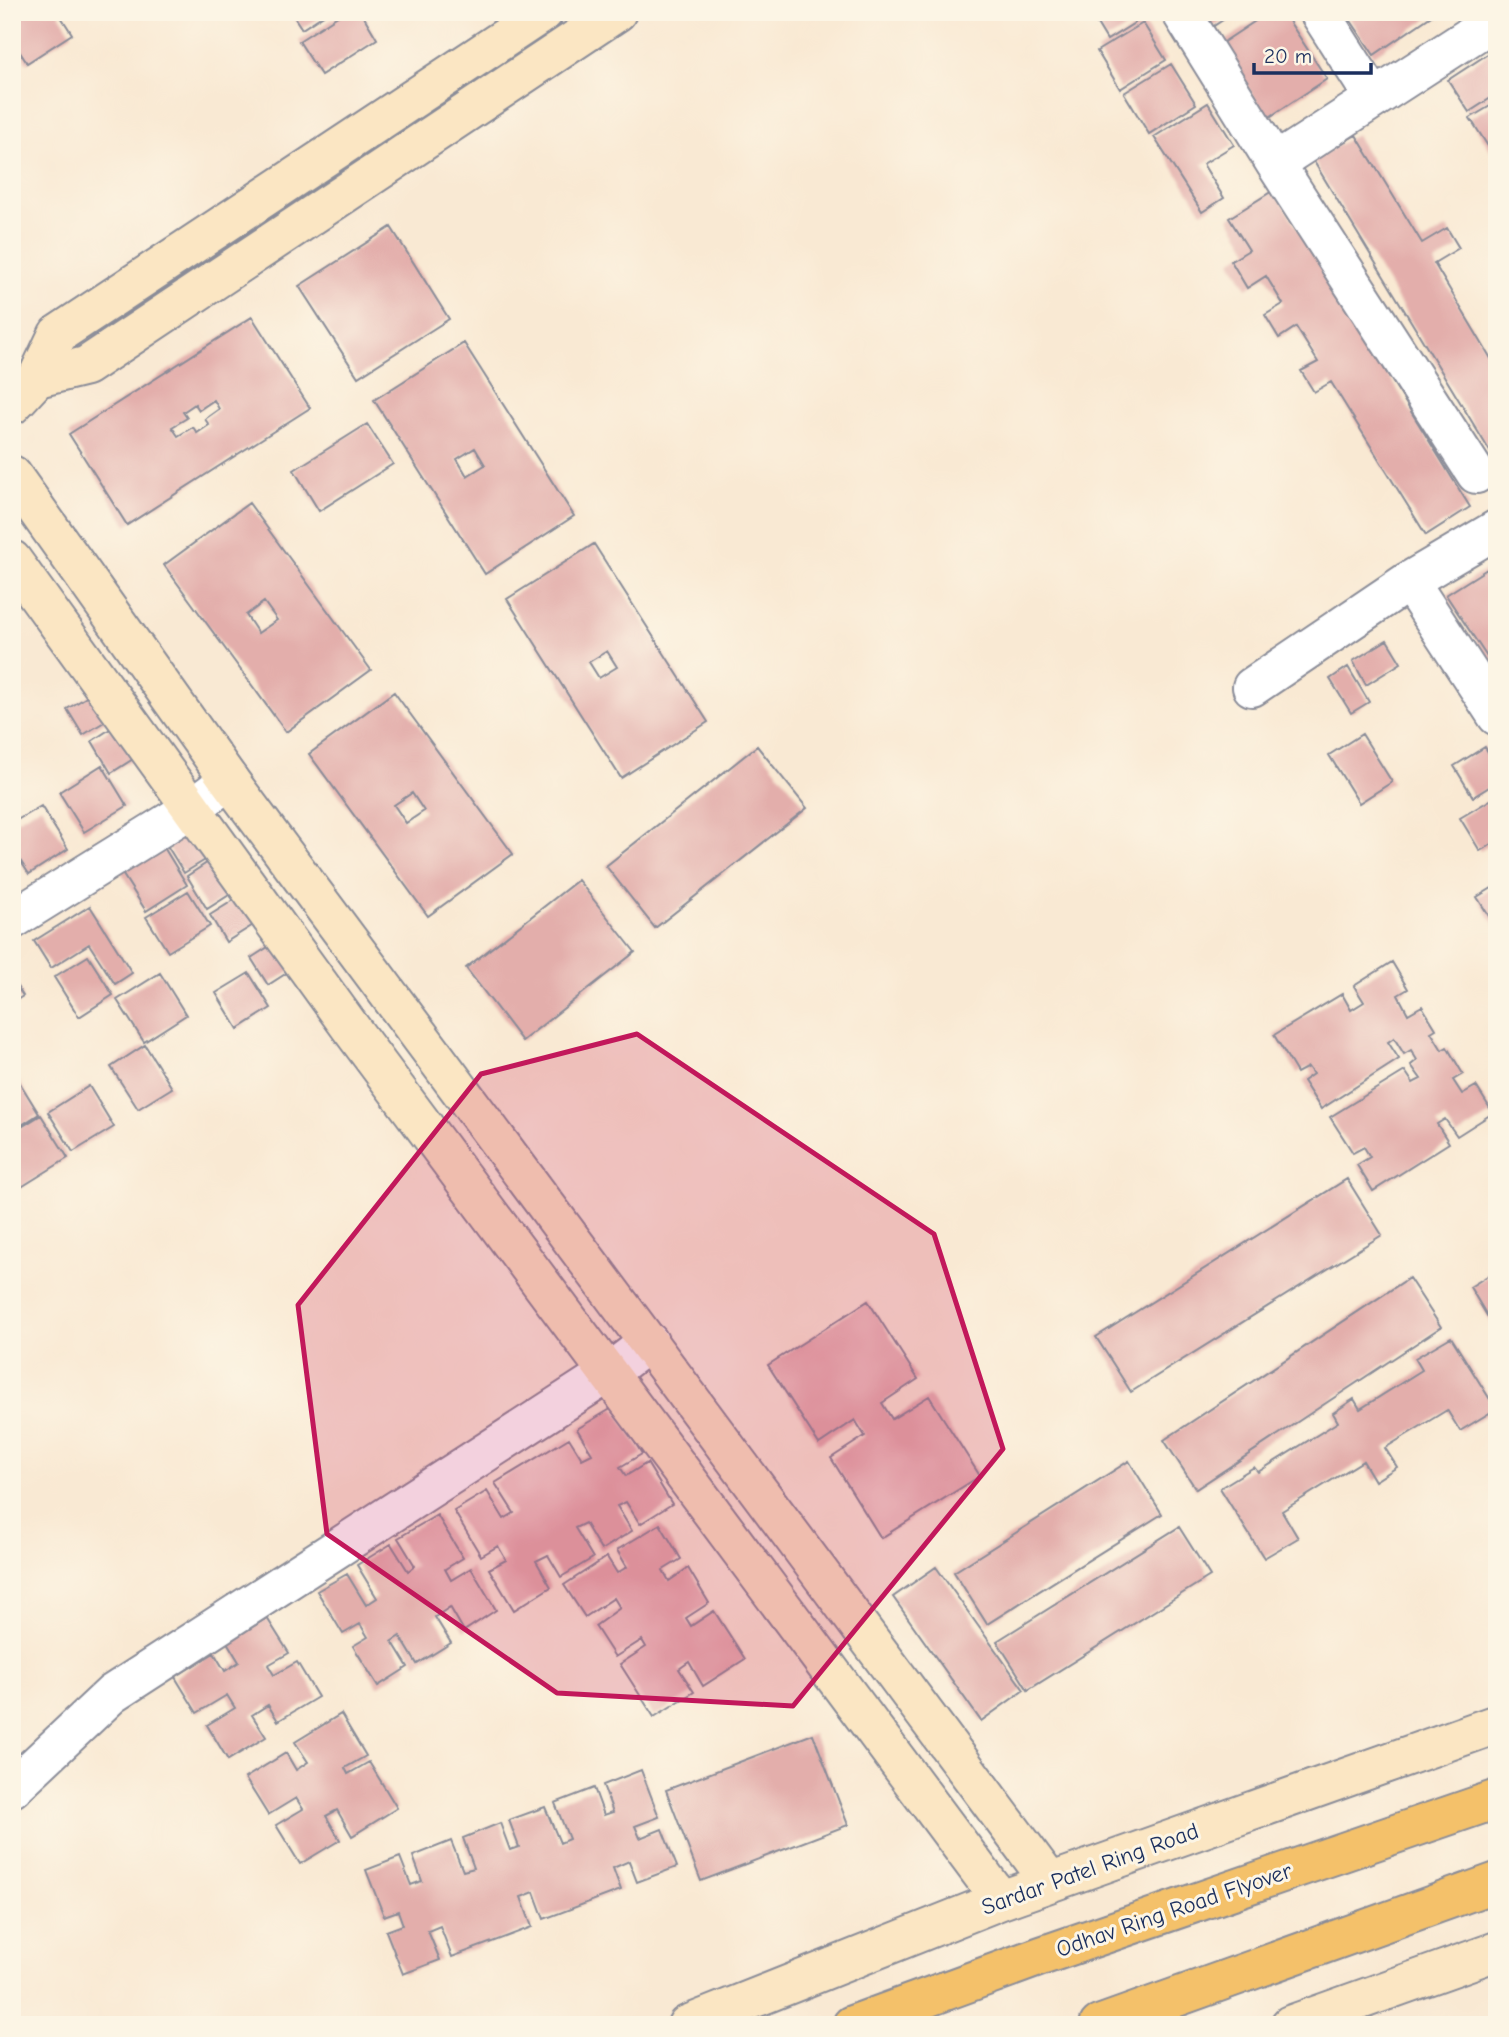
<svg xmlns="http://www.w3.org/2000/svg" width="1509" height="2037" viewBox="0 0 1509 2037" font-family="'Comic Neue',sans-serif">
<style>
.building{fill:#e3aeab;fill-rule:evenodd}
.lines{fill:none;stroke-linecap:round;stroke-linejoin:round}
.street-casing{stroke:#8a8c98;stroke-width:42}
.secondary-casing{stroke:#8a8c98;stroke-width:42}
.highway-casing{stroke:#8a8c98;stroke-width:42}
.street{stroke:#fff;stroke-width:38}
.secondary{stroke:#fbe6c3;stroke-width:38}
.highway{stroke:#f4c16a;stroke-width:38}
.marked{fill:#c2185b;fill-opacity:0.2;stroke:#c2185b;stroke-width:5;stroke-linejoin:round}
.labels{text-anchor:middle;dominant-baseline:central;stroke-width:6;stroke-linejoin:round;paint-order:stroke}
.street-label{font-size:23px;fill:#1b2f5e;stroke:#fcf5e5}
</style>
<rect width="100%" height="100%" fill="#fcf5e5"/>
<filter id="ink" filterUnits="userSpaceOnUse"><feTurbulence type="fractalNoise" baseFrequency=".0143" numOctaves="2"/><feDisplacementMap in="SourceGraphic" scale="14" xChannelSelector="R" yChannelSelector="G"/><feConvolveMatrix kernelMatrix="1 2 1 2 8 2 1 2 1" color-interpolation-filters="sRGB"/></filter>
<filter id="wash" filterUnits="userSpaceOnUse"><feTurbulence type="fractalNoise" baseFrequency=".00686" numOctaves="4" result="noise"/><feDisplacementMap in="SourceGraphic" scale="28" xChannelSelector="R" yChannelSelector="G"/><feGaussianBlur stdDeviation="1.57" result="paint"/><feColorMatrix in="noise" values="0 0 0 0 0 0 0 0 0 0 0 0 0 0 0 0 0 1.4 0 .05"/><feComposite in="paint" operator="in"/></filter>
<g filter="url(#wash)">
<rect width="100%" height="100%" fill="#f9e9d3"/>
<g id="blocks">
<path class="building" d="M12,12H58L72,34L27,63L12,40Z
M291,12H328L302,29Z
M344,12H361L377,39L321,75L299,41Z
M1090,12H1152L1107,40Z
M1199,12H1235L1209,29Z
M1269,12H1283L1327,79L1268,118L1219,45Z
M1345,12H1437L1374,55Z
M1143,23L1166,60L1120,89L1097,51Z
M1494,50L1497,55V94L1469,112L1448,80Z
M1171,64L1196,104L1149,134L1124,93Z
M1497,102V152L1493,154L1470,118Z
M1208,103L1234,145L1203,164L1224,198L1202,212L1154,137Z
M1356,135L1422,243L1447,228L1459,248L1434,263L1493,362L1497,360V463L1313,160Z
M1274,190L1470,507L1426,535L1331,382L1314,392L1301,371L1318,362L1296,327L1279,338L1265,315L1283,304L1266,276L1247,288L1231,261L1249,250L1229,218Z
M391,227L449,319L358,377L299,286Z
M252,317L310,408L127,525L69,434ZM214,400L219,409L205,419L209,425L197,433L193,427L178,436L172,427L187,418L183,412L195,404L199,410Z
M464,343L574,516L485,574L374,400ZM475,448L485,465L467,476L457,459Z
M367,424L393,464L319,511L294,470Z
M249,503L371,670L286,732L164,565ZM264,602L277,620L258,633L246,615Z
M594,544L708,722L621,778L507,599ZM607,651L617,667L599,678L589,662Z
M1487,569L1497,583V672L1446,595Z
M1387,640L1401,663L1366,685L1353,661Z
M1348,667L1369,702L1351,713L1330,679Z
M98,690L114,716L83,735L67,709Z
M394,692L513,854L428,916L309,754ZM412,793L424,811L406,823L394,805Z
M121,722L141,754L111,773L92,741Z
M1362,734L1392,782L1359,803L1329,755Z
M757,746L807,808L655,928L606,866Z
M1485,747L1497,767V782L1473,797L1454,766Z
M102,765L127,806L84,832L59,792Z
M1492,799L1497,807V841L1480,851L1460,818Z
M41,806L68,849L29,874L12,848V823Z
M194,820L215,854L184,873L163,839Z
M160,841L187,885L146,911L118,867Z
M216,857L237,890L207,909L187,876Z
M578,880L635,952L522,1041L466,968Z
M1497,885V929L1477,897Z
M188,891L210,926L168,952L146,917Z
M242,895L258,922L226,942L210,915Z
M90,906L132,973L115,984L89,944L51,968L34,941Z
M276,942L293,969L268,985L251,958Z
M88,956L113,995L79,1017L54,977Z
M1392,962L1408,989L1398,995L1408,1014L1422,1006L1436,1029L1431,1032L1442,1050L1447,1047L1463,1074L1453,1080L1462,1094L1476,1086L1493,1113L1457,1136L1445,1119L1437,1124L1449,1143L1373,1191L1357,1165L1370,1157L1364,1147L1353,1153L1330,1117L1405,1071L1413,1083L1421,1079L1411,1065L1417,1060L1411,1050L1404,1054L1394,1038L1388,1042L1399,1059L1321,1109L1303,1081L1313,1074L1308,1067L1297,1073L1274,1035L1342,994L1351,1010L1364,1002L1354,986Z
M160,973L186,1015L144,1042L117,1000Z
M249,973L271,1008L238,1029L216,993Z
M12,979L23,996L12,1003Z
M145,1045L172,1088L138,1109L111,1067Z
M12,1070L39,1114L12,1131Z
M89,1086L114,1127L73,1152L48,1112Z
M41,1115L68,1158L15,1191L12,1187V1133Z
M1347,1179L1382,1235L1131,1392L1096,1337Z
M1497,1270V1322L1492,1324L1470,1287Z
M1409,1278L1441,1327L1196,1489L1164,1440Z
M868,1301L918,1379L882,1403L892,1419L929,1396L980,1476L881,1538L831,1458L865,1436L855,1420L819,1444L768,1365Z
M1451,1337L1496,1409L1460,1431L1447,1410L1385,1448L1397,1467L1375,1481L1363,1461L1282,1511L1298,1538L1264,1558L1220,1488L1254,1467L1258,1472L1338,1422L1333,1413L1354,1399L1360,1409L1422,1370L1415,1358Z
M614,1407L642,1454L620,1467L626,1476L647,1463L672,1504L640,1524L626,1502L617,1506L632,1531L601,1550L585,1523L575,1528L593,1558L561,1577L548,1555L536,1561L551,1587L514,1610L489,1569L506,1560L498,1546L481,1556L454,1511L487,1491L504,1519L514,1513L495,1483L569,1438L582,1459L592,1454L577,1429Z
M1129,1461L1162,1514L987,1624L954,1572Z
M437,1515L463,1558L445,1569L451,1580L471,1568L496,1610L464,1631L450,1607L435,1617L451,1643L417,1664L400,1636L392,1641L408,1667L378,1686L353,1646L368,1637L360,1624L343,1634L317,1591L347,1574L366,1605L377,1598L357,1565L391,1544L408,1571L415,1566L398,1538Z
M660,1524L681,1559L663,1570L669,1581L688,1568L709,1603L686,1618L691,1626L714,1611L745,1659L703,1686L689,1662L679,1669L694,1692L654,1717L620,1664L646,1647L642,1640L615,1657L595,1626L620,1608L614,1598L585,1617L564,1585L607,1557L617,1573L627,1567L617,1550Z
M1179,1527L1210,1576L1028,1690L997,1641Z
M936,1567L1024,1690L981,1721L893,1597Z
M267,1618L289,1653L268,1665L274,1675L297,1662L318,1697L278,1721L268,1705L252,1715L266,1737L228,1760L207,1725L235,1708L227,1695L197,1713L175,1677L214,1653L225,1671L239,1662L227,1642Z
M341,1714L366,1756L345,1768L348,1774L369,1762L397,1808L352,1836L337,1810L326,1816L340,1840L300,1864L276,1825L303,1809L296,1798L268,1815L245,1778L286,1753L296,1770L308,1762L295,1742Z
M813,1734L848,1825L701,1881L666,1790Z
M641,1770L659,1817L635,1826L640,1838L662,1829L677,1867L637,1882L629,1861L613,1868L621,1890L544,1919L534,1892L521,1897L532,1927L452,1957L440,1926L428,1931L440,1960L403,1974L386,1931L403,1925L398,1911L384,1916L366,1870L400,1857L411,1885L422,1881L413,1856L451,1841L463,1871L474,1868L463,1838L500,1823L510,1850L519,1847L509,1820L545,1807L560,1843L569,1839L555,1803L594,1788L604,1815L613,1812L603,1785Z"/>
</g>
</g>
<g filter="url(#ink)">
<use href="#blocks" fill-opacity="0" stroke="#8a8c98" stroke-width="2"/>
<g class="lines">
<g class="street-casing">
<path id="street" d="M1181,12L1275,163L1476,474
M1319,12L1374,98
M1275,163L1497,19
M1409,581L1497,716
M1252,687L1409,581L1497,529
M12,920L192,808L229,780
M12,1788L112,1694L607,1374L649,1342"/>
</g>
<g class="secondary-casing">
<path id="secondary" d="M37,378L86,366L617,12
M12,405L37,378L58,334L544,12
M12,475L229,780L1050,1882
M12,560L350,1027L1001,1900
M687,2025L1001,1900L1497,1724
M1290,2025L1497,1951"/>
</g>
<g class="highway-casing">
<path id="highway" d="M852,2025L1041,1956L1497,1799
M1099,2025L1497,1882"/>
</g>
<use href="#street" class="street"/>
<use href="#secondary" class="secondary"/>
<use href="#highway" class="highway"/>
</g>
</g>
<path class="marked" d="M637,1034L934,1234L1003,1449L793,1706L557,1693L327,1534L298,1305L481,1074Z"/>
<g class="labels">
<g class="street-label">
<text transform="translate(1090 1869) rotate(-20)">Sardar Patel Ring Road</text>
<text transform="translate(1174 1910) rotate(-19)">Odhav Ring Road Flyover</text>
</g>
</g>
<rect width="1509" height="2037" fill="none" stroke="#fcf5e5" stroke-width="42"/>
<path d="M1254 63v10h117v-10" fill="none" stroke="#1b2f5e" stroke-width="3.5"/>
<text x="1264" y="63" font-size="21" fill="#1b2f5e" stroke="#fcf5e5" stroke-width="5" paint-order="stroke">20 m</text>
</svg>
